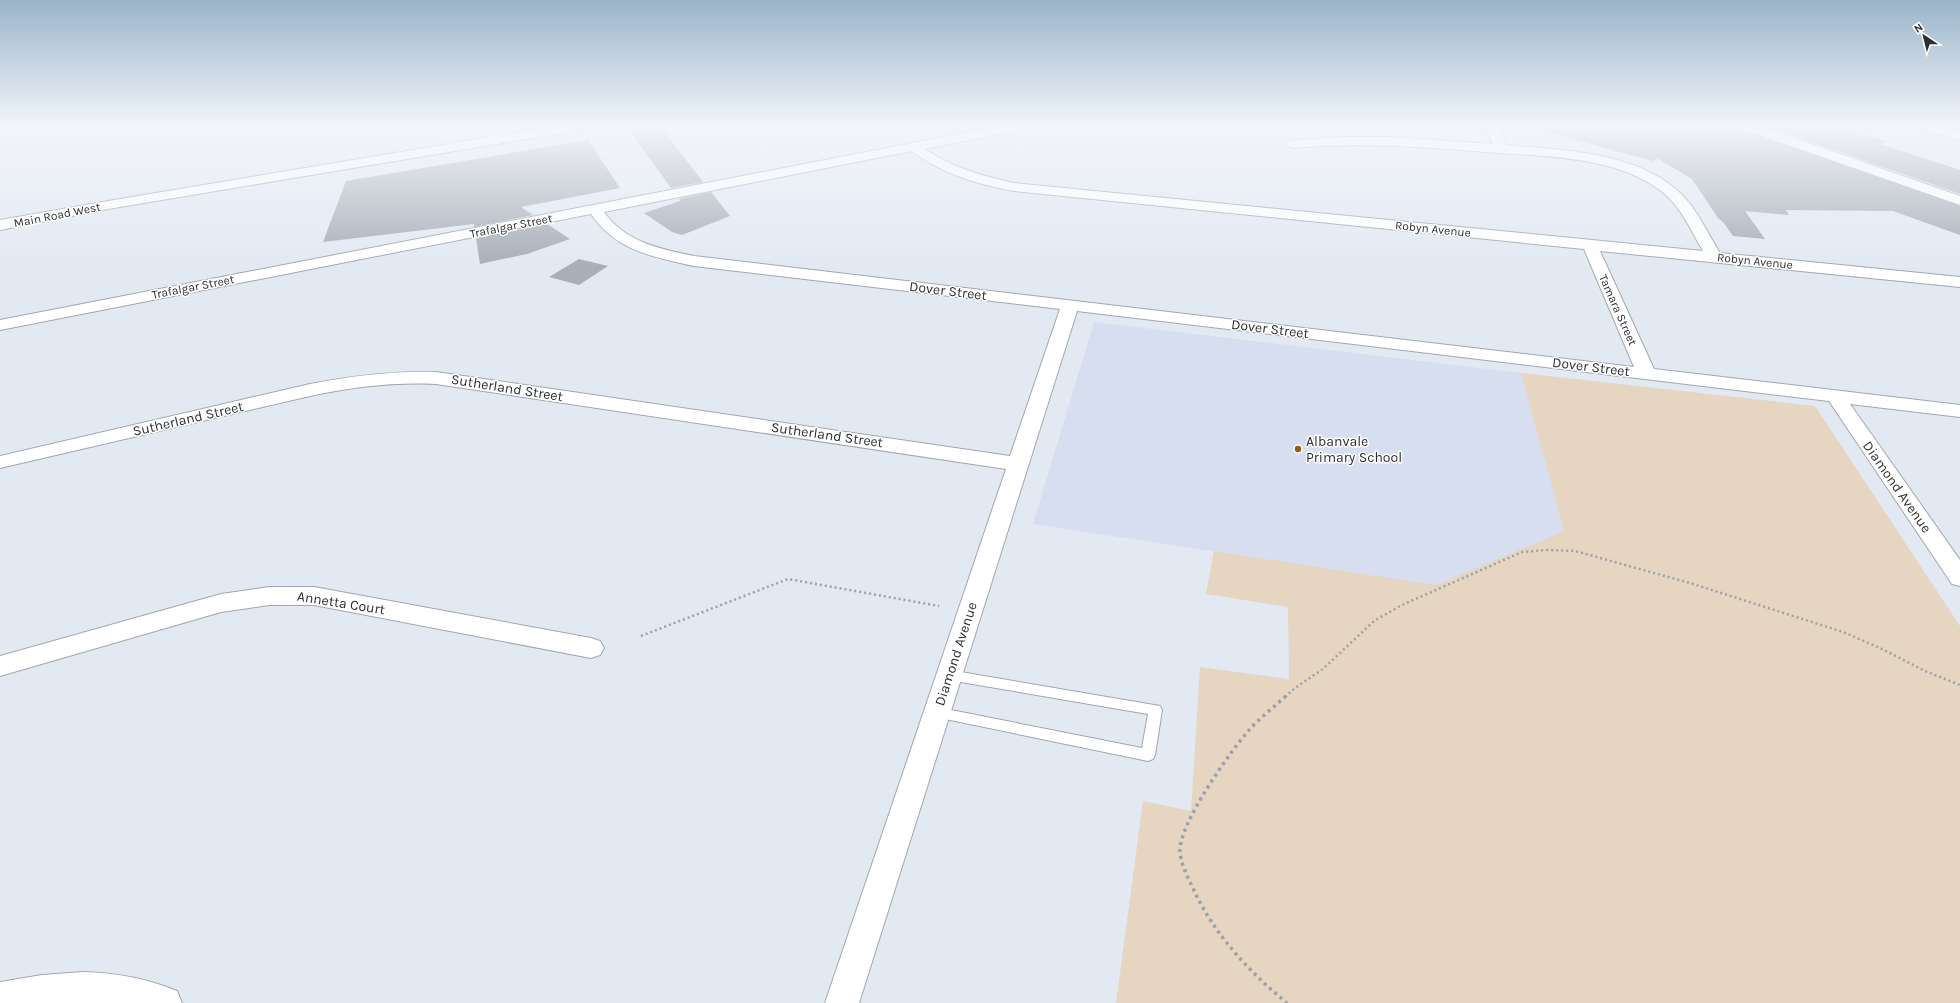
<svg xmlns="http://www.w3.org/2000/svg" width="1960" height="1003" viewBox="0 0 1960 1003" font-family="Karla,sans-serif">
<style>
.built{fill:#d6deef}
.green{fill:#e5d5c1}
.building{fill:#a9aeb7}
.lines{fill:none;stroke-linecap:round;stroke-linejoin:round}
.service-casing{stroke:#a1a6af;stroke-width:2}
.minor-casing{stroke:#a1a6af;stroke-width:2}
.tertiary-casing{stroke:#a1a6af;stroke-width:2}
.primary-casing{stroke:#a1a6af;stroke-width:2}
.path-far1{stroke:#9ba0a7;stroke-width:2.5;stroke-dasharray:2 3;stroke-linecap:butt}
.path{stroke:#9ba0a7;stroke-width:3.5;stroke-dasharray:3 4;stroke-linecap:butt}
.service{fill:#fff;fill-rule:evenodd}
.minor{fill:#fff;fill-rule:evenodd}
.tertiary{fill:#fff;fill-rule:evenodd}
.primary{fill:#fff;fill-rule:evenodd}
.poi-dot{fill:#91600f;stroke:#fff;stroke-width:1.5}
.labels{text-anchor:middle;dominant-baseline:central;stroke-width:3;stroke-linejoin:round;paint-order:stroke}
.far-street-label{font-size:12px;fill:#2c2e32;stroke:#fff}
.street-label{font-size:14px;fill:#2c2e32;stroke:#fff}
.poi-label{font-size:14px;fill:#2c2e32;stroke:#fff;text-anchor:start}
</style>
<rect width="100%" height="100%" fill="#e3e9f3"/>
<path class="built" d="M1094,322L1521,373L1564,531L1436,585L1033,524Z"/>
<path class="green" d="M1521,373L1815,406L1960,626V1003H1116L1143,801L1191,811L1200,667L1289,679L1288,607L1206,594L1214,551L1436,585L1564,531Z"/>
<path class="building" d="M1552,126H1740L1742,130L1960,206V235L1893,211L1786,210L1789,215L1745,211L1765,239L1733,236L1724,223L1718,218L1692,179L1657,158L1653,161L1551,133Z
M1766,126H1837L1887,142L1881,144L1960,170V194Z
M661,127L703,182L671,188L631,132Z
M588,140L620,188L521,207L533,215L474,227V224L323,242L346,181Z
M711,192L730,216L682,235L672,232L644,213L680,201L679,199Z
M547,224L570,239L527,254L480,264L476,238Z
M579,259L608,266L579,285L549,277Z"/>
<g class="lines">
<g class="service-casing">
<path id="service" d="M949,670L1160,706L1162,710L1155,755L1153,759L1148,761L931,716L929,712L931,708L936,707L1142,748L1148,714L949,680L944,679L942,675L944,671Z"/>
</g>
<g class="minor-casing">
<path id="minor" d="M483,126H496L502,141L500,144H490Z
M1000,126H1028L1022,130L925,149C952,168 983,176 1014,183L1703,251C1690,229 1681,206 1660,190C1611,155 1545,157 1487,152C1423,147 1359,142 1294,148L1289,147L1287,144L1289,141L1294,140L1342,137H1390L1493,144L1486,126H1499L1506,145C1562,150 1643,152 1684,197C1699,213 1708,234 1720,253L1960,277V287L1600,251L1654,369L1960,405V417L1850,404L1960,560V586L1952,584L1829,401L1077,311L859,1003H825L1006,469L436,384C393,382 352,387 310,396L0,468V456L310,384C352,376 393,371 436,372L1010,456L1060,309L694,266C653,257 616,251 591,214L0,330V320ZM912,151C942,174 977,184 1014,191L1584,249L1634,367L694,256C660,249 625,242 604,212Z
M1741,126H1760L1960,196V205L1742,129Z
M269,587H314L591,638L600,641L604,648L600,655L591,658L314,605H269L221,612L0,676V656L221,594Z
M83,972C116,973 146,978 177,991L182,1003H0V982L42,975Z"/>
</g>
<g class="tertiary-casing">
<path id="tertiary" d="M556,126H587L581,130L114,208L0,230V220L114,200Z"/>
</g>
<g class="primary-casing">
<path id="primary" d="M1920,126H1940L1960,133V141L1921,129Z"/>
</g>
<path class="path-far1" d="M641,636L788,579L939,606
M1285,697L1295,688L1323,669L1374,621L1402,605L1522,552L1548,550L1575,551L1690,583L1843,632L1880,648L1925,671L1960,685"/>
<path class="path" d="M1286,696C1274,707 1261,717 1250,729C1231,750 1178,825 1180,852C1181,863 1186,874 1191,884C1212,932 1247,970 1287,1003"/>
<use href="#service" class="service"/>
<use href="#minor" class="minor"/>
<use href="#tertiary" class="tertiary"/>
<use href="#primary" class="primary"/>
</g>
<linearGradient id="sky" x2="0" y2="1"><stop stop-color="#9bb4ca"/><stop offset="0.47" stop-color="#f2f5fa"/><stop offset="1" stop-color="#f2f5fa" stop-opacity="0"/></linearGradient>
<rect width="1960" height="267" fill="url(#sky)"/>
<circle class="poi-dot" cx="1298" cy="449" r="4"/>
<g class="labels">
<g class="far-street-label">
<text transform="translate(57 215) rotate(-11)">Main Road West</text>
<text transform="translate(511 226) rotate(-11)">Trafalgar Street</text>
<text transform="translate(1433 229) rotate(6)">Robyn Avenue</text>
<text transform="translate(1755 261) rotate(6)">Robyn Avenue</text>
<text transform="translate(193 287) rotate(-11)">Trafalgar Street</text>
<text transform="translate(1618 310) rotate(66)">Tamara Street</text>
</g>
<g class="street-label">
<text transform="translate(948 291) rotate(7)">Dover Street</text>
<text transform="translate(1270 329) rotate(7)">Dover Street</text>
<text transform="translate(1591 367) rotate(7)">Dover Street</text>
<text transform="translate(507 388) rotate(9)">Sutherland Street</text>
<text transform="translate(188 419) rotate(-13)">Sutherland Street</text>
<text transform="translate(827 435) rotate(8)">Sutherland Street</text>
<text transform="translate(1897 487) rotate(55)">Diamond Avenue</text>
<text transform="translate(341 603) rotate(9)">Annetta Court</text>
<text transform="translate(956 654) rotate(-72)">Diamond Avenue</text>
</g>
<g class="poi-label">
<text x="1306" y="441">Albanvale<tspan x="1306" dy="16">Primary School</tspan></text>
</g>
</g>
<g transform="translate(1924 36) rotate(325)" stroke="#ffffff" stroke-width="3" paint-order="stroke">
<path d="M0-3L7 15L0 10L-7 15Z" fill="#2c2e32"/>
<text y="-6" font-size="11" font-weight="bold" text-anchor="middle" fill="#2c2e32">N</text>
</g>
</svg>
